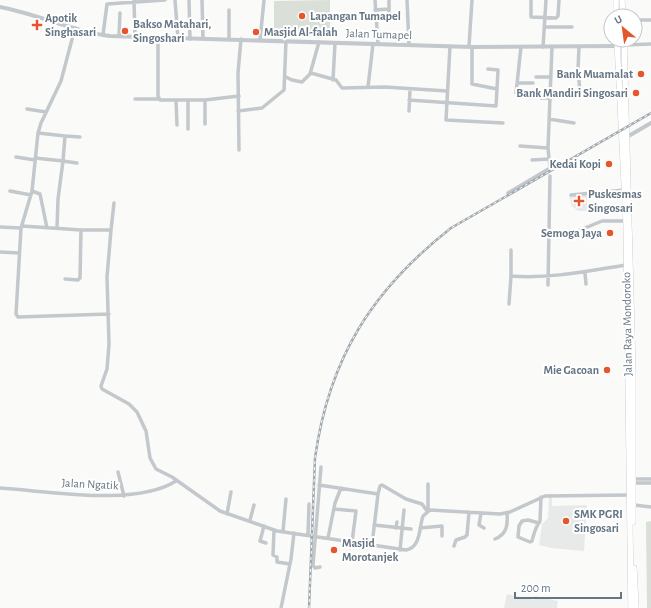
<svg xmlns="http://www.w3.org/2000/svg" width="651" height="608" viewBox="0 0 651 608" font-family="'Alegreya Sans',sans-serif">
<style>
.built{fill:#e8e9e9}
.green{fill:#dadfd7}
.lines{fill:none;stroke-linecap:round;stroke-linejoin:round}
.trunk-casing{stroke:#b4b9bd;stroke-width:6}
.minor{stroke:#c3c8cc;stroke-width:3.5}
.tertiary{stroke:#c3c8cc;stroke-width:4}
.trunk{stroke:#fff;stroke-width:5.5}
.rail-casing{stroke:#a2aab0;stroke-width:2.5}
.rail{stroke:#fff;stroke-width:1;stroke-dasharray:3;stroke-linecap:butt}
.poi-dot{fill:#e4572e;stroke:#fff;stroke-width:1.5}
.labels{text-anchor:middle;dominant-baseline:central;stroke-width:4;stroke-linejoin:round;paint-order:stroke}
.poi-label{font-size:12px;font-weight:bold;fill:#657683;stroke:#fff;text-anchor:start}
.street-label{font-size:12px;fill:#657683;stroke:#fff}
</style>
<rect width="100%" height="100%" fill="#fafaf8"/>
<path class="built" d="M587,195V211H578L571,205L570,196Z
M549,497H552V506L587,505L584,551L551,548L539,545L542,524L548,518Z
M507,594L534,600L535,596L558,601L557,608H504Z"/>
<path class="green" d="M330,0V32L274,34V1Z
M651,521V608H647L646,522Z"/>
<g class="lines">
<g class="trunk-casing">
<path id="trunk" d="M616,0V16
M622,0L623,16
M617,40L626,221L631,608
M624,40L633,374V522
M634,568L636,608"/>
</g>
<path class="minor" d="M175,0L178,39
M189,0L190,39
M202,0L203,39
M375,0L378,44
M389,0V18
M407,0L409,45
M531,0V17L556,18L558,16L559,0
M134,1L135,37
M375,10L389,9
M635,20H651
M545,27H572
M75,28L61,81L41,123L38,133L32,191L21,228L16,314L18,317L109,314
M103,35L107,4L165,0
M119,36L120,13
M158,38V96L160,100H205L239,96
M229,39V10
M260,40L264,0
M624,45L651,44
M450,46L446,120L503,123
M469,46L472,0
M543,47L546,0
M488,69L498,70L497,89
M310,74L319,42
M286,77L292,80L302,82L311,73L336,80L342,88L385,87L447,91
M536,77H551
M333,80L335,43
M517,83H533
M368,87L373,44
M516,93L521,47
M551,95L580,92L578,69L579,47
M541,98H551
M135,99H159
M176,100L177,125
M188,100V129
M205,100V124
M409,100L496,106L497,89L472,84V47
M27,109L46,112
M238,111L262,108L284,90L286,41
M409,111L410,90
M549,119L574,123
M38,133L65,136
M520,146L548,148
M239,150L238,73L241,39
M16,157L35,160
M35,158L63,161L58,199L57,228
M532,160L549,159
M77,163L63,161L65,136L80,137
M10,191L31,195
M32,191L40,194L47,228
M508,193L550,168L548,148L552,47
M571,195L625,190
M22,226L81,230H111L107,277L109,344L107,369L101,386L102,389L129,404L137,412L146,431L150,458L156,469L172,477L220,511L277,531L406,550C421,547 419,528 423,516L430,510L500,514L510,512L545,496L629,495
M0,227L21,228
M111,230L114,203
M549,233H573L602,221H626
M0,252L19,253
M585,273L586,284
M511,276V250
M65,279L78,280L80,278L81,230
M548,285L550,176
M509,304L511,276C550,279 588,271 626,265
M118,472L124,496
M633,479H651
M633,483H651
M319,485L378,494L380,486L382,485L406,499L422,504L427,511
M0,488C49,491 135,507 176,481
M634,505L651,507
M334,509L356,511L352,542
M428,511V484
M481,513L479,525L484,528
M227,514L231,492
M250,520L254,505
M539,523L528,520L522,521L519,526L518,537L530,542L532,541C534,533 535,528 540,521L541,497
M374,525L411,529
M264,526L260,541L266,543
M396,528L397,522
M420,528L442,526V536
M274,530L273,555L277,557V562L290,564
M283,531L286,499
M308,535L309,504
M328,538L335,503L341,488
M495,539C507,534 508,525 507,513
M372,545L378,494
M454,546L456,540L465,537L467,535L469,512
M400,550L404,510
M320,567L315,568L313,565L321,467
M281,608L291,559L294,533"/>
<path class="tertiary" d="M0,7C37,14 72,31 110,36L472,47L618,46
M627,137L651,123"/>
<use href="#trunk" class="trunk"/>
<g class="rail-casing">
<path id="rail" d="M309,608L315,458C329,358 372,290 451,228L651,113"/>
</g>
<use href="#rail" class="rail"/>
</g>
<g class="poi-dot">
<circle cx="302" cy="16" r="4"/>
<path d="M35 19h4v4h4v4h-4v4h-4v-4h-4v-4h4z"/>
<circle cx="125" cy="31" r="4"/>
<circle cx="256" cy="32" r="4"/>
<circle cx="641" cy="74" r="4"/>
<circle cx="636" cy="93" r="4"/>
<circle cx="609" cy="164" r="4"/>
<path d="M577 195h4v4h4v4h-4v4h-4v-4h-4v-4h4z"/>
<circle cx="610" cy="233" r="4"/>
<circle cx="607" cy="370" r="4"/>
<circle cx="566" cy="521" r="4"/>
<circle cx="334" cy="550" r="4"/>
</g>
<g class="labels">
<g class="poi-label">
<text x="310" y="16">Lapangan Tumapel</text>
<text x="45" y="18">Apotik<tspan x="45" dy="14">Singhasari</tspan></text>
<text x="133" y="24">Bakso Matahari,<tspan x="133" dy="14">Singoshari</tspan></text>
<text x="264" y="32">Masjid Al-falah</text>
<text x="633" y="74" text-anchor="end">Bank Muamalat</text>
<text x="628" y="93" text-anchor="end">Bank Mandiri Singosari</text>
<text x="601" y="164" text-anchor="end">Kedai Kopi</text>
<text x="588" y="194">Puskesmas<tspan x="588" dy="14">Singosari</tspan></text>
<text x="602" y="233" text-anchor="end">Semoga Jaya</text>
<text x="599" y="370" text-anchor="end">Mie Gacoan</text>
<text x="574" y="514">SMK PGRI<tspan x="574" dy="14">Singosari</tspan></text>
<text x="342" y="543">Masjid<tspan x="342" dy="14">Morotanjek</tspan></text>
</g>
<g class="street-label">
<text transform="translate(379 34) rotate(2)">Jalan Tumapel</text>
<text transform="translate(627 324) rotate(-91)">Jalan Raya Mondoroko</text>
<text transform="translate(90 484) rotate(3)">Jalan Ngatik</text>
</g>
</g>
<g transform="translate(623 28) rotate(331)"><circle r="19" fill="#ffffff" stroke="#c1c8cd"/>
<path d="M0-3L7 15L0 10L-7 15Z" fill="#e4572e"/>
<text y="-6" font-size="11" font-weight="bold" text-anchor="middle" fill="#657683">U</text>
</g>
<path d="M515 592v6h106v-6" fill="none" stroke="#657683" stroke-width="2"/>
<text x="521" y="592" font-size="12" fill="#657683" stroke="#ffffff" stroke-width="3" paint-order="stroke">200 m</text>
</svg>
